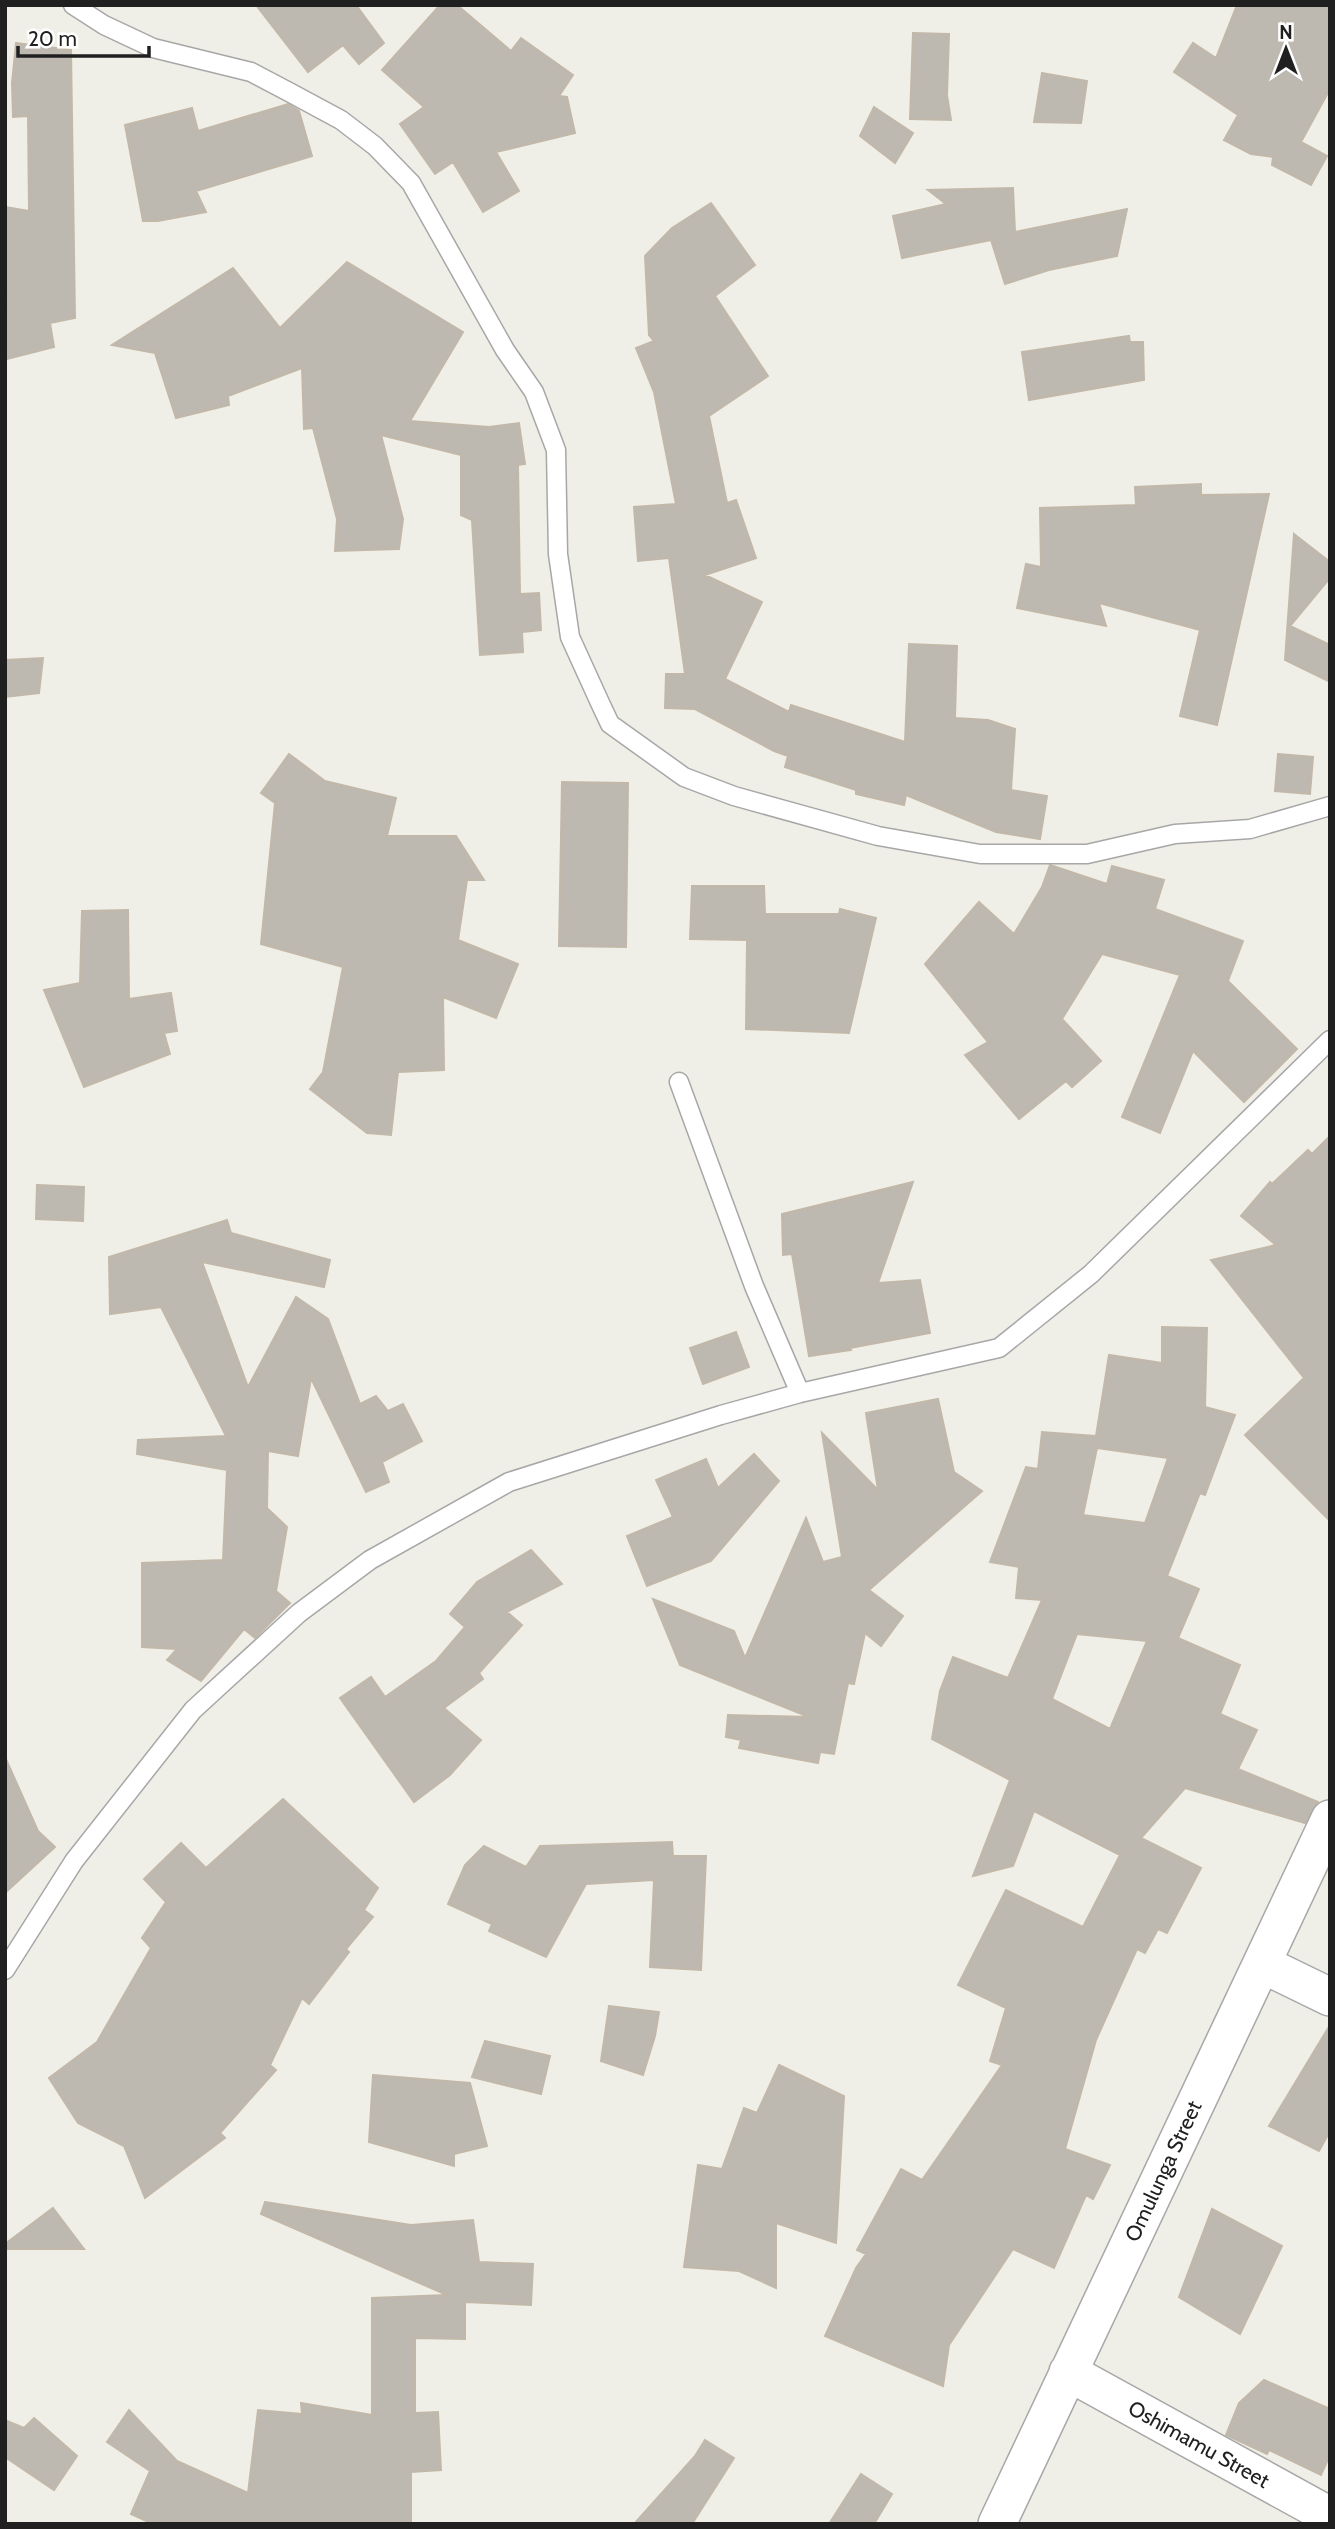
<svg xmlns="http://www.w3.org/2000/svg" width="1335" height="2529" viewBox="0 0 1335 2529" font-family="Cabin,sans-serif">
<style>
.building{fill:#bdb8b0;stroke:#c2b8a9;stroke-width:2;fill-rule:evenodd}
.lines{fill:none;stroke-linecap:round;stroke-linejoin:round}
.lane-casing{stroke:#a7a7a7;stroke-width:21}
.street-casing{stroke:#a7a7a7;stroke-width:40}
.lane{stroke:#fff;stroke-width:18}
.street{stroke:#fff;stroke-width:37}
.labels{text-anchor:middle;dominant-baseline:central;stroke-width:6;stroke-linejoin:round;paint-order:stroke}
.street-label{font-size:21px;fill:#202020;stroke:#fff}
</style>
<rect width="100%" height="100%" fill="#f0efe7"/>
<path class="building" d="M256,5H356L384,43L359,64L343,45L308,72Z
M440,5H457L511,51L521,38L573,75L559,96L567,97L575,133L496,152L519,191L483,212L453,162L435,174L400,124L424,107L382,70Z
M1237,5H1330V89L1301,142L1327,156L1311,185L1272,165L1273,157L1251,154L1224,140L1238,115L1174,72L1193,43L1216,58Z
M913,33L949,34L947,95L951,120L910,119Z
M16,43L71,50L75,318L50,323L54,347L7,359L5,207L29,211L28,116L13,117L12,83Z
M1042,73L1087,81L1081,123L1034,122Z
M288,104L299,111L312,156L196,191L206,212L158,221H143L125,125L192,108L198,131Z
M874,107L913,133L895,163L860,136Z
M1013,188L1015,232L1127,209L1117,256L1049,270L1005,284L991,240L902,258L893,216L946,204L928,190Z
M711,203L755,265L715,296L768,376L709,416L727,503L736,500L756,558L705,575L762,602L725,679L789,712L791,705L905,742L909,644L957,646L955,718L988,720L1015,729L1011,790L1047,796L1040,839L996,832L906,795L904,805L856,794V790L785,767L788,756L774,751L695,709L665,708L666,674H685L669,558L638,561L634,507L676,504L654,392L636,348L654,341L649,335L645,256L672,228Z
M347,262L463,332L410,421L489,427L519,423L525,464L518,465L520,594L539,593L541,630L522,632L523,652L480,655L472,520L461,515V455L381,435L403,519L399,549L335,551L337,519L313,428L304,429L302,368L228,396L229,405L176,418L155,353L112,345L233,268L280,328Z
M1129,336L1130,342H1143L1144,380L1029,400L1022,352Z
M1201,484V495L1269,494L1217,725L1180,716L1200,630L1099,603L1106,626L1017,608L1026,564L1041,567L1040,508L1136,505L1135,487Z
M1294,534L1330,562V578L1290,626L1330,645V682L1285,660Z
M43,658L39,693L5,697V660Z
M289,754L325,781L396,798L387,836H456L484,880H467L458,940L518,964L496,1018L443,997L444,1070L398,1072L391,1135L367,1133L310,1089L323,1072L343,967L261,944L275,803L261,793Z
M1278,754L1313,757L1310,794L1275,791Z
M562,782L628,783L626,947L559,946Z
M1050,865L1107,884L1112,866L1164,880L1155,909L1243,941L1228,981L1297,1049L1244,1102L1193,1051L1160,1133L1122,1117L1180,975L1102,954L1062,1019L1101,1061L1072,1087L1066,1081L1019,1119L965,1055L988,1042L925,964L979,902L1014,934L1042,887Z
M692,886H764L765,914H839L840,909L876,918L849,1033L746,1029L747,940L690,939Z
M128,910L129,999L171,993L177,1031L164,1033L170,1054L84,1087L44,990L80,983L82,911Z
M1330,1136V1521L1245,1435L1304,1378L1211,1260L1276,1245L1241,1216L1270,1182L1272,1184L1308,1150L1312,1154Z
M913,1182L878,1283L920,1280L930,1333L850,1348L851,1350L809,1356L792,1254L783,1255L782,1214Z
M37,1185L84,1187L83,1221L36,1219Z
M227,1220L231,1233L330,1260L324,1287L202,1262L248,1387L296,1297L328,1319L360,1404L376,1396L388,1411L403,1404L422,1441L382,1462L389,1482L366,1492L311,1378L298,1456L268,1451L267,1508L287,1527L276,1591L290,1603L255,1638L244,1629L201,1681L167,1660L177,1649L142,1647V1563L223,1560L227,1470L137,1454L138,1440L226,1436L161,1307L110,1314L109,1257Z
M1162,1327L1207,1328L1205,1407L1235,1415L1205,1495L1200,1493L1167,1576L1199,1589L1178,1638L1240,1665L1220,1714L1257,1730L1238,1769L1318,1802L1305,1823L1185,1788L1141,1838L1201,1868L1167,1933L1158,1929L1145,1953L1137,1949L1096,2040L1065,2149L1110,2165L1093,2199L1086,2195L1054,2268L1013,2249L949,2345L943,2386L825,2336L856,2268L866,2254L857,2250L901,2169L922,2180L1002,2065L990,2061L1006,2008L958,1985L1006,1890L1083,1927L1120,1855L1034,1811L1013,1866L973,1876L1010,1780L932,1739L940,1691L953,1657L1008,1678L1042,1600L1016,1598L1019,1567L990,1562L1026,1467L1038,1469L1042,1432L1096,1436L1109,1355L1162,1363ZM1097,1448L1168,1458L1145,1523L1083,1515ZM1077,1634L1147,1641L1110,1729L1052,1699Z
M736,1332L749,1367L703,1384L690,1348Z
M938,1399L954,1472L982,1491L869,1590L903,1616L881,1646L865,1633L854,1684L848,1683L834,1754L820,1752L818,1763L739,1748L741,1740L726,1737L728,1715L809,1717L680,1665L653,1599L734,1631L745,1658L806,1518L823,1562L842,1557L822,1433L878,1490L866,1413Z
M754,1454L779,1481L711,1561L647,1586L627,1536L673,1517L656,1480L706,1459L718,1488Z
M531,1550L562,1584L507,1612L522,1625L479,1673L483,1679L444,1708L481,1740L450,1775L414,1802L340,1698L371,1677L385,1697L436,1661L465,1627L450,1614L477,1582Z
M5,1757L38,1831L55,1847L5,1893Z
M283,1799L378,1888L364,1910L373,1917L346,1949L349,1952L309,2004L302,1998L270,2065L276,2070L220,2133L225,2138L145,2198L124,2146L78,2123L49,2078L97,2042L151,1948L142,1938L166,1902L144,1879L181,1843L206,1868Z
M672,1842L673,1856H706L701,1970L650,1967L654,1880L586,1884L546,1957L489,1931L492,1924L448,1904L465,1865L484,1846L526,1867L540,1846Z
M609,2006L659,2012L655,2036L643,2075L601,2061Z
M1330,2025V2131L1319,2151L1269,2126Z
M485,2041L550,2056L541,2094L472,2077Z
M779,2065L844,2096L836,2243L776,2223V2288L739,2271L684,2267L698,2165L722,2169L744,2108L757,2113Z
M373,2075L470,2083L487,2146L454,2154V2166L369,2142Z
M265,2202L411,2225L473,2220L479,2262L533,2264L531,2305L465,2302V2339L415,2338V2413L438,2412L441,2470L411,2472V2524H153L131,2514L150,2471L107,2442L129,2410L177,2461L248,2493L258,2410L302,2414L301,2403L372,2415V2298L447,2295L261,2214Z
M53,2208L84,2249H5V2244Z
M1212,2209L1282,2246L1240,2334L1179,2297Z
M1264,2380L1330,2409V2455L1321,2475L1269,2450L1267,2454L1226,2435L1239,2403Z
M34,2418L77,2456L54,2490L5,2457V2420L24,2428Z
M705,2440L734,2458L692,2524H634L695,2456Z
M861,2474L892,2494L874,2524H829Z"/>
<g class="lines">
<g class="lane-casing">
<path id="lane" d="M73,5L104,25L153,48L251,72L289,92L341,120L375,146L411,183L505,350L534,392L556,450L558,554L570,637L601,705L610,724L684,777L734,796L878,836L980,854H1087L1175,834L1250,829L1330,806
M679,1082L754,1286L800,1393
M5,1970L74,1861L193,1710L299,1613L370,1560L509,1482L721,1415L800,1393L999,1348L1091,1274L1330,1040"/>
</g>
<g class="street-casing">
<path id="street" d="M1262,1964L1330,1997
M1068,2372L1330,2516
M997,2524L1330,1819"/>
</g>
<use href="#lane" class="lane"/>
<use href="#street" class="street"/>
</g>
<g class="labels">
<g class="street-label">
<text transform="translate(1163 2171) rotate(-65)">Omulunga Street</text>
<text transform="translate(1199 2444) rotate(29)">Oshimamu Street</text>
</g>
</g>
<rect width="1335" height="2529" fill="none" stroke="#202020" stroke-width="14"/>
<g transform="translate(1286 49)" stroke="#ffffff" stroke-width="5" paint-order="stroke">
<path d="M0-5L12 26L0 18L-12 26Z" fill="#202020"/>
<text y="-10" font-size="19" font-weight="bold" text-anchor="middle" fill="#202020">N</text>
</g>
<path d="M18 46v10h131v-10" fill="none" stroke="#202020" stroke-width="3.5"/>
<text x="28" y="46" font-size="21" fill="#202020" stroke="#ffffff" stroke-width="5" paint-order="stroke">20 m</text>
</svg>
